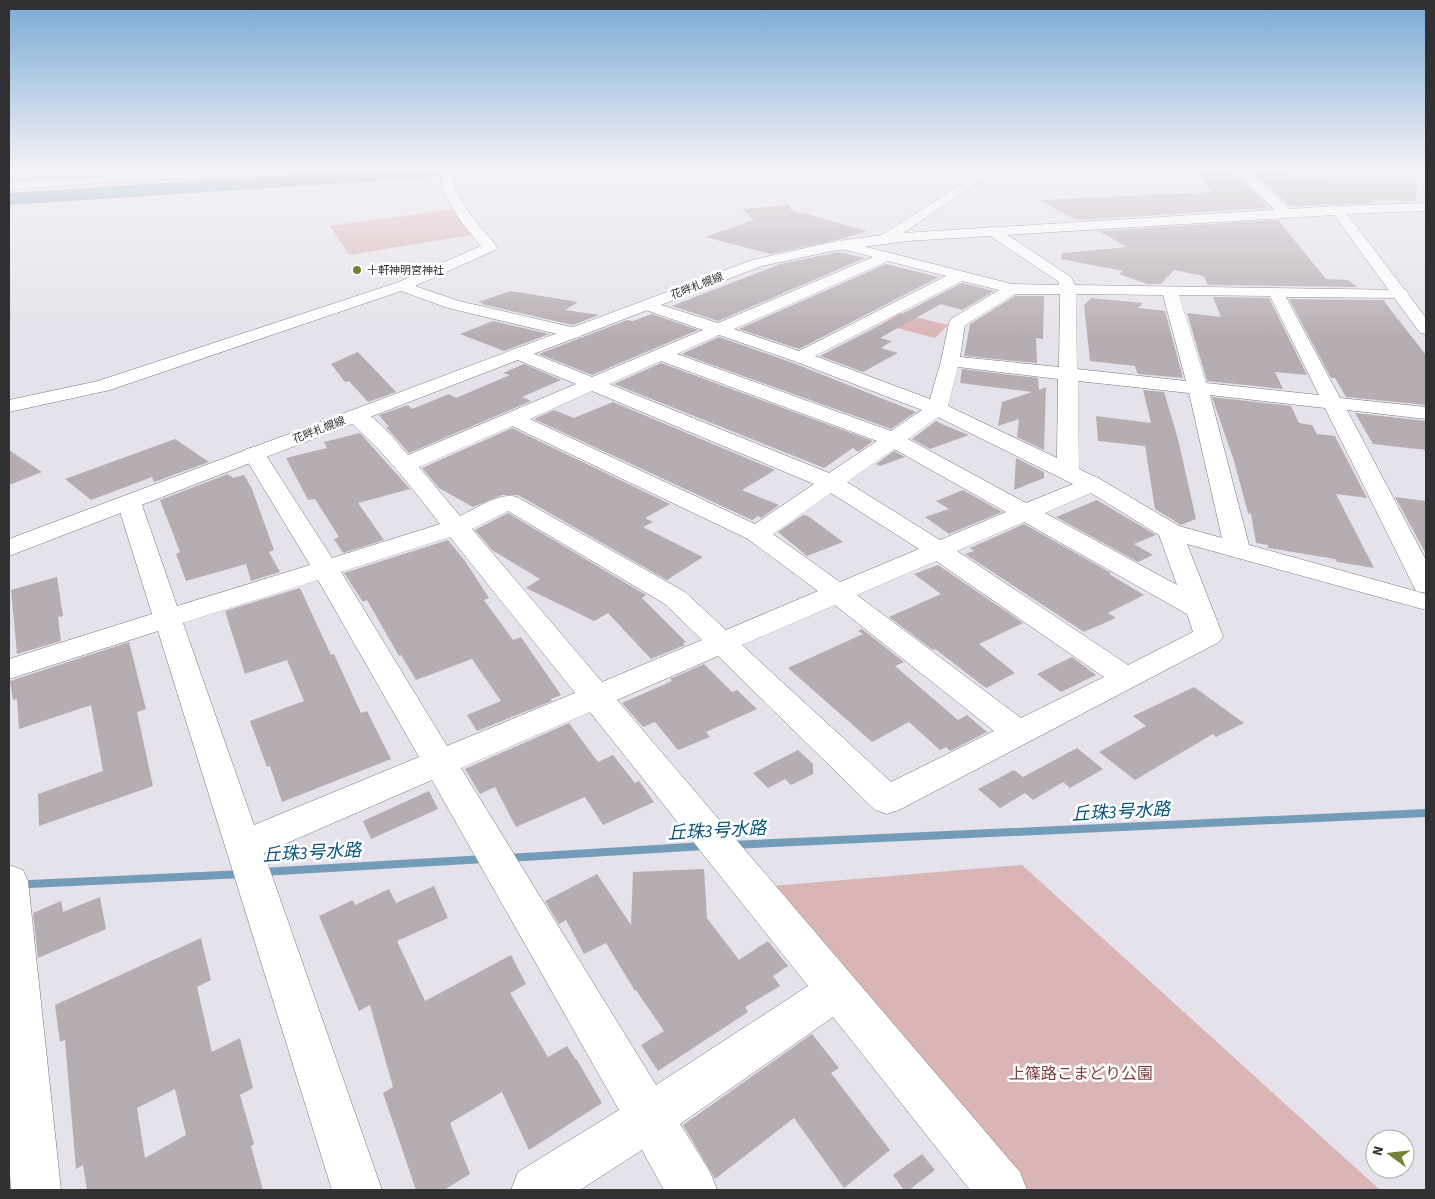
<svg xmlns="http://www.w3.org/2000/svg" width="1435" height="1199" viewBox="0 0 1435 1199" font-family="'Source Sans 3','Noto Sans JP',sans-serif">
<style>
.green{fill:#dab5b6}
.lines{fill:none;stroke-linecap:round;stroke-linejoin:round}
.stream{fill:#729cb8;fill-rule:evenodd}
.river{fill:#729cb8;fill-rule:evenodd}
.building{fill:#b6adb2;fill-rule:evenodd}
.street-casing{stroke:#77747b;stroke-width:1}
.secondary-casing{stroke:#77747b;stroke-width:1}
.street{fill:#fff;fill-rule:evenodd}
.secondary{fill:#fff;fill-rule:evenodd}
.poi-dot{fill:#738331;stroke:#fff;stroke-width:2}
.labels{text-anchor:middle;dominant-baseline:central;stroke-width:5;stroke-linejoin:round;paint-order:stroke}
.far-poi-label{font-size:11px;fill:#313033;stroke:#fff;text-anchor:start}
.far-street-label{font-size:11px;fill:#313033;stroke:#fff}
.near-park-label{font-size:16px;fill:#7e3c42;stroke:#fff}
.near-water-label{font-size:18px;font-style:italic;fill:#08557b;stroke:#fff}
</style>
<rect width="100%" height="100%" fill="#e6e2eb"/>
<path class="green" d="M453,209L471,235L349,255L330,226Z
M899,313L948,325L935,338L882,324Z
M1022,865L1380,1190H1028L772,886Z"/>
<g class="lines">
<path class="stream" d="M1426,809V817L732,849L728,848L727,845L728,842L732,841Z
M705,842L709,843L710,846L709,849L705,850L507,862L503,861L502,858L503,855L507,854Z
M485,855L489,856L490,859L489,862L485,863L262,876L258,875L257,872L258,869L262,868Z
M243,870L247,871L248,874L247,877L243,878L9,889V881Z"/>
<path class="river" d="M357,170H460L458,174L451,176L9,205V193Z"/>
</g>
<path class="building" d="M1192,170H1232L1267,205H1263L1268,208L1077,220L1039,200L1213,192Z
M1249,170H1280L1286,175L1417,183L1416,201L1372,200L1374,203L1290,206Z
M790,205V209L799,213H804L867,231L841,239L771,254L705,237L754,220L742,209Z
M1278,220L1326,279L1348,280L1357,287L1208,285L1204,276L1174,270L1161,284H1147L1119,274L1123,271L1061,259L1062,253L1128,247L1098,231Z
M839,252L865,258L718,321L672,306L780,264Z
M886,264L939,277L799,349L739,329Z
M962,283L994,291L962,310L941,304L880,338L892,341L881,348L898,353L863,372L820,356Z
M511,291L578,302L565,310L599,315L573,325L481,304L483,303L478,302Z
M1015,296H1044L1043,339L1036,338L1037,363L964,356L970,324Z
M1213,297L1269,298L1307,375L1275,372L1283,389L1207,381L1187,313L1221,317Z
M1091,298L1143,303L1138,308L1165,311L1183,378L1139,374L1137,373L1135,366L1090,361L1084,305Z
M1289,299L1383,300L1426,355V405L1346,397L1335,378H1331Z
M652,314L698,330L592,375L539,354L627,320L633,321Z
M493,321L549,334L504,351L460,334Z
M719,337L793,363L916,412L891,429L682,354Z
M358,352L396,392L368,402L349,381L345,382L331,364Z
M661,363L873,441L858,452L853,448L824,468L614,384Z
M524,364L561,380L522,397L531,401L409,453L386,427H389L379,415L408,405L412,409L449,394L456,398L510,375L503,373Z
M962,369L1038,378L1039,390L1046,387L1044,450L1017,437L1019,419L998,426L1002,402L1032,392L960,383Z
M1143,390L1164,392L1178,439L1196,519L1181,525L1155,509L1145,446L1098,441L1096,416L1151,423Z
M1212,397L1291,406L1299,423L1312,425L1317,434L1335,436L1367,498L1336,494L1374,568L1337,562L1335,559L1268,548V545L1256,543L1251,514L1248,513L1234,461Z
M613,402L775,470L742,490L779,505L761,518L758,516L752,520L534,419L554,410L574,418Z
M1355,413L1426,421V450L1373,444Z
M936,421L944,425L969,435L930,449L912,439Z
M512,428L670,504L645,518L653,522L643,527L703,557L667,580L518,495H502L473,507L439,488L422,468Z
M360,433L410,489L358,503L384,540L343,553L334,539L339,537L315,499L308,500L286,458L327,448L324,442Z
M175,439L209,462L154,482L152,477L91,500L65,479Z
M9,450L42,472L9,485Z
M894,451L905,457L880,466L876,464Z
M1016,458L1044,472V478L1014,490Z
M228,474L233,478L244,475L252,489L274,550L269,552L280,572L251,581L246,564L186,581L176,554L180,552L160,500Z
M963,490L1002,512L949,534L925,517L949,509L936,501Z
M1395,497L1426,501V554Z
M1097,500L1156,535L1134,544L1153,555L1138,562L1056,517Z
M508,513L646,595L642,598L686,642L683,643L685,645L651,659L608,613L594,621L526,588L540,579L492,550L475,530Z
M803,515L808,516L843,542L807,556L778,532Z
M1024,524L1111,573L1109,574L1144,595L1108,613L1116,618L1084,632L965,554L974,551L970,548Z
M448,540L465,561L489,598L484,600L513,640L521,637L561,695L551,699L552,701L477,731L467,715L501,701L472,659L416,680L401,655L399,656L367,600L363,602L344,573Z
M938,565L1023,623L979,644L1015,673L986,688L935,649L933,650L889,617L941,594L914,574Z
M57,577L63,616L58,617L61,641L17,654L11,590Z
M300,588L331,655L334,654L361,713L367,711L391,759L282,802L270,766L267,767L250,721L304,701L287,660L245,674L225,611Z
M862,629L904,662L895,666L958,720L967,715L987,732L950,751L946,747L940,750L909,722L872,742L788,668L863,634L858,631Z
M129,642L146,709L137,712L153,786L39,826L38,794L103,771L91,705L19,729L17,699L13,700L10,681Z
M1072,657L1096,675L1061,692L1037,674Z
M704,664L732,692L737,690L757,709L706,732L710,737L678,750L655,722L643,727L622,703L672,681L670,679Z
M1194,687L1244,723L1216,737L1213,734L1135,780L1099,752L1146,726L1133,716Z
M569,723L598,762L613,755L635,783L639,781L654,802L603,825L585,797L516,827L495,787L480,794L465,769Z
M1077,748L1103,769L1070,788L1063,782L1033,800L1025,793L1000,808L978,789L1014,770L1023,777Z
M798,750L813,764V774L791,785L785,779L768,788L753,773Z
M429,791L438,809L371,839L363,821Z
M704,869L707,918L739,960L768,941L788,966L773,976L780,986L745,1007L748,1012L658,1071L641,1045L664,1031L636,990L635,991L606,943L584,954L566,920L559,924L545,901L597,874L631,925L633,872Z
M434,886L448,918L397,941L425,1001L511,955L526,984L510,993L548,1057L567,1046L576,1060H577L602,1103L529,1150L502,1092L450,1123L470,1174L444,1190H416L383,1093L393,1087L370,1005L359,1011L319,916L353,900L355,905L389,889L396,903Z
M100,897L106,929L38,958L33,913L61,901L63,912Z
M201,938L211,980L197,987L212,1052L240,1038L253,1088L240,1095L254,1144L251,1146L263,1190H87L83,1165L76,1169L65,1040L60,1042L55,1005ZM175,1089L186,1135L145,1158L137,1108Z
M812,1034L839,1068L831,1073L890,1150L844,1188L794,1118L715,1179L683,1125Z
M922,1154L935,1170L909,1190H904L893,1175Z"/>
<g class="lines">
<g class="street-casing">
<path id="street" d="M205,170H268L263,173L9,189V182Z
M440,170H452C453,203 479,222 497,247L495,250L415,286L459,301L580,329L583,333L580,337L574,338L448,308L401,291L110,390L9,412V400L98,381L396,283L481,246C463,223 441,201 440,170Z
M1234,170H1246L1291,210L1292,213L1291,216H1281Z
M992,227L997,228L1071,277L1075,285L1406,290L1408,293L1406,296L1400,298L1286,297L1340,398L1426,407V419L1347,410L1426,560V593L1416,591L1413,585L1325,408L1210,395L1249,545L1426,594V610L1187,544L1223,636L1219,642L899,810L887,814L875,810L718,656L617,700L1020,1172L1027,1190H970L833,1017L680,1124L710,1172L717,1190H664L642,1150L580,1190H511L518,1172L619,1110L432,780L264,853L382,1190H332L158,631L9,679V659L152,614L117,502L121,497L129,495L137,497L141,502L177,606L310,565L243,454L246,449L254,447L262,449L332,558L440,524C421,499 402,475 381,452C371,441 353,426 346,415L349,411C370,405 395,441 408,455L576,384L513,358L510,354L513,350L519,349L525,350L592,377L703,330L640,308L638,305L640,302H652L718,323L873,257L834,247L832,244L839,240L1012,284L1059,285V282L987,234L985,231L987,228ZM888,261L946,276L799,351L734,329ZM962,281L999,290L951,319L949,323L941,361L930,399L815,356ZM1015,294H1060L1059,367L960,357L965,325ZM1076,294L1163,295L1186,381L1077,369ZM1179,295L1270,296L1319,395L1206,383ZM719,335L794,361L922,410L891,431L677,354ZM661,361L877,441L829,473L609,384ZM958,367L1058,379L1057,458L948,406ZM1078,381L1189,393L1222,538L1179,526L1100,479L1079,469ZM592,391L814,484L755,524L530,419ZM938,417L1073,484L1026,503L908,439ZM512,426L748,539L818,591L726,630L685,592L517,497C499,492 477,508 460,516L419,467ZM894,449L1006,512L940,540L847,482ZM831,493L919,549L840,582L773,534ZM1091,493L1159,535L1177,585L1045,513ZM508,511L665,604L702,640L602,682L472,529ZM1024,522L1187,614L1193,632L1128,665L957,551ZM450,537L575,693L447,746L341,572ZM936,561L1104,677L1021,718L857,595ZM318,580L419,757L254,825L183,623ZM835,605L994,731L891,782L742,645ZM590,712L808,986L656,1085L461,768Z
M9,865L23,870L28,881L61,1190H11L9,1157Z"/>
</g>
<g class="secondary-casing">
<path id="secondary" d="M984,170H997L903,233L1337,206L1426,203V211L1347,214L1426,318V334L1420,333L1334,215L907,241L832,251L762,266L9,556V539L752,260L832,242L882,235Z"/>
</g>
<use href="#street" class="street"/>
<use href="#secondary" class="secondary"/>
</g>
<linearGradient id="sky" x2="0" y2="1"><stop stop-color="#79aad5"/><stop offset="0.5" stop-color="#f4f2f6"/><stop offset="1" stop-color="#f4f2f6" stop-opacity="0"/></linearGradient>
<rect width="1435" height="338" fill="url(#sky)"/>
<circle class="poi-dot" cx="357" cy="270" r="5"/>
<g class="labels">
<g class="far-poi-label">
<text x="367" y="270">十軒神明宮神社</text>
</g>
<g class="far-street-label">
<text transform="translate(697 286) rotate(-21)">花畔札幌線</text>
<text transform="translate(319 430) rotate(-21)">花畔札幌線</text>
</g>
<g class="near-park-label">
<text x="1081" y="1074">上篠路こまどり公園</text>
</g>
<g class="near-water-label">
<text transform="translate(1121 812) rotate(-3)">丘珠3号水路</text>
<text transform="translate(717 831) rotate(-3)">丘珠3号水路</text>
<text transform="translate(312 853) rotate(-3)">丘珠3号水路</text>
</g>
</g>
<rect width="1435" height="1199" fill="none" stroke="#313033" stroke-width="20"/>
<g transform="translate(1390 1154) rotate(285)"><circle r="24" fill="#ffffff" stroke="#adacad"/>
<path d="M0-4L9 19L0 12L-9 19Z" fill="#738331"/>
<text y="-8" font-size="14" font-weight="bold" text-anchor="middle" fill="#313033">N</text>
</g>
</svg>
